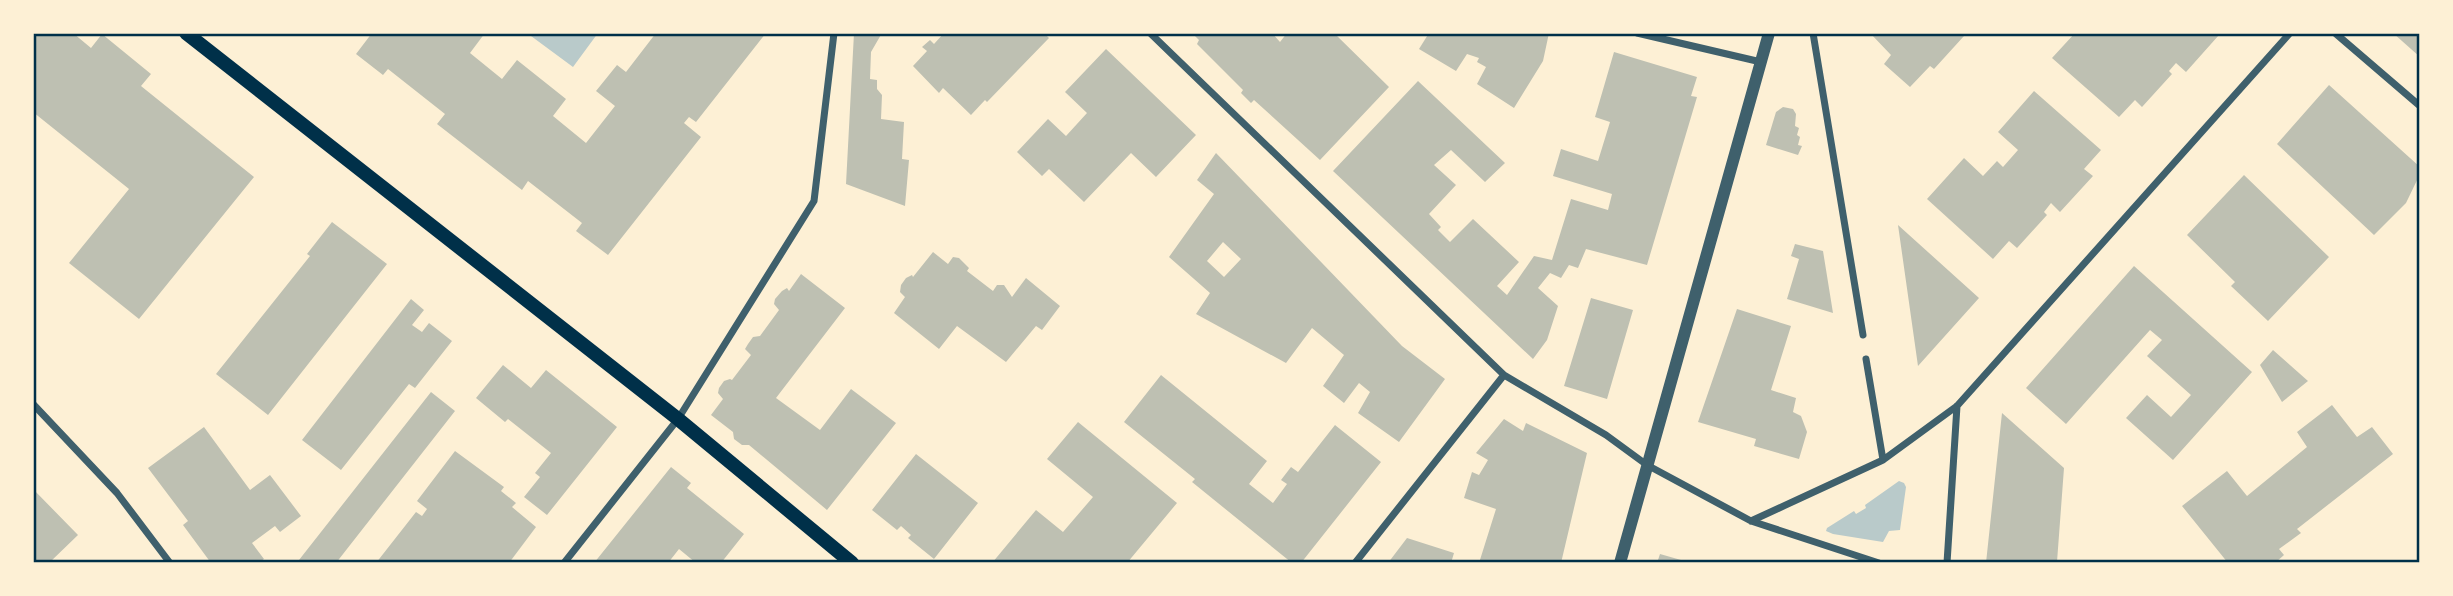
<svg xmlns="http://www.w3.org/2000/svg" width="2453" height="596" viewBox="0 0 2453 596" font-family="'DM Sans',sans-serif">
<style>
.green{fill:#b9caca}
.building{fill:#bec0b2;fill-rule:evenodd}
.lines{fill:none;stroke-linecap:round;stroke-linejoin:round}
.minor{stroke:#3f606c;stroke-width:7}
.tertiary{stroke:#3f606c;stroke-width:12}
.secondary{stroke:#003049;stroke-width:14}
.neatline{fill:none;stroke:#003049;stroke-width:2.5}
</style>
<rect width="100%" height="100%" fill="#fdf0d5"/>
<path class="green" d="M533,33H598L573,67L531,36Z
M1899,481L1904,483L1906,487L1900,530L1889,531L1883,542L1833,534L1826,531L1827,528L1854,511L1856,514L1866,508L1865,505Z"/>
<path class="building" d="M33,33H73L91,48L102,34L151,74L141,86L254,177L139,319L69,263L129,189L33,112Z
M372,33H485L470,53L502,79L517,60L566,99L553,116L586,143L615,106L596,91L617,65L626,72L656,33H766L696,122L689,117L684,123L701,137L608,255L576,231L582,223L528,181L522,190L437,124L445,114L388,69L383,75L356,54Z
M854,33H882L871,52L870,79L877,80V89L882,95L881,119L904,122L902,159L909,160L905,206L846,184Z
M944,33H1044L1049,38L987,102L985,100L971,115L943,88L939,93L913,66L927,51L922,47L930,40L934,44Z
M1192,33H1272L1280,42L1287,33H1334L1389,87L1320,160L1254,100L1251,103L1241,93L1243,90L1197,44L1199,40Z
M1429,33H1549L1543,61L1514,108L1477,84L1486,67L1477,62L1479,58L1467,54L1456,71L1419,49Z
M1870,33H1962L1964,36L1934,69L1930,66L1910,87L1884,64L1891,55Z
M2075,33H2218L2219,35L2186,72L2176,63L2169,71L2172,74L2142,107L2135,100L2119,117L2052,58Z
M2393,33H2420V57Z
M1106,49L1196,135L1156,177L1131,153L1084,202L1049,169L1042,176L1017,152L1048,119L1066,136L1087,113L1065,92Z
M1614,52L1697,77L1691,96L1697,97L1647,265L1586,249L1578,268L1569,265L1561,278L1550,273L1538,288L1558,306L1547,340L1533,359L1333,171L1418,81L1505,163L1485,182L1451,150L1434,165L1456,185L1429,214L1441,227L1438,230L1450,242L1473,219L1519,262L1497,286L1507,295L1534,256L1552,260L1571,199L1608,210L1612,194L1553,176L1561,149L1598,161L1610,122L1595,117Z
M2329,85L2420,167V174L2406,203L2374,235L2277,144Z
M2034,91L2101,150L2084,169L2093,176L2060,212L2051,203L2044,212L2047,215L2017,248L2009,241L1993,259L1927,199L1964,158L1983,176L1997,161L2003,167L2018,150L1998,132Z
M1783,107L1793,109L1796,114L1795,126L1799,128L1797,135L1800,137L1798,145L1802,146L1798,155L1766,145L1776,112Z
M1216,153L1402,346L1445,379L1399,442L1358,413L1370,392L1359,383L1344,403L1323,386L1344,355L1312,328L1286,363L1196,314L1210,293L1169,257L1214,194L1197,180ZM1223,242L1241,259L1224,277L1207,261Z
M2244,175L2329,257L2268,321L2231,286L2235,282L2187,235Z
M332,222L387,264L268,415L216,374L310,256L307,254Z
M1898,225L1979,298L1918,366Z
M1795,244L1823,251L1833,313L1787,299L1799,259L1791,256Z
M933,252L948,264L953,257L959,258L969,268L967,271L993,291L997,285H1004L1012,297L1026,278L1060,306L1042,330L1036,326L1006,362L957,326L939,349L894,313L905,297L900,292L901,285L906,278L912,275L913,277Z
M2134,266L2252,372L2173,460L2126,418L2147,395L2171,417L2191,395L2147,356L2162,340L2150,330L2066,424L2026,388Z
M801,274L845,308L776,398L820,430L851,389L896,423L827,510L749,445H742L734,439L733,432L711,415L723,399L718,393L719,388L724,381L730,379L732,380L751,355L745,349L748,344L753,337L760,336L779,310L774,304L775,299L782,291L787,288L789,291Z
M1591,298L1633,310L1607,399L1564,386Z
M411,299L424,310L412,325L422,332L429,323L452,341L415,388L409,384L341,470L302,440Z
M1737,309L1791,326L1771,390L1796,398L1793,412L1801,416L1807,432L1799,459L1754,446L1756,439L1698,422Z
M2273,350L2308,381L2282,402L2260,365Z
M503,365L531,388L546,370L617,427L547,515L524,497L540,477L535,473L551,453L508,419L505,422L476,398Z
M1161,375L1267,461L1249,484L1273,503L1287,484L1281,480L1291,467L1298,472L1335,425L1381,462L1301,563H1292L1192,482L1195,479L1124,422Z
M431,392L455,411L336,563H302L299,560Z
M2332,405L2357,437L2372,427L2393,454L2297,529L2301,533L2279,549L2284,555L2275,563H2228L2182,506L2227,471L2247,496L2307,447L2297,432Z
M2002,413L2064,468L2057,562L1986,563Z
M1504,419L1523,431L1526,423L1587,453L1561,563H1479L1496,509L1464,498L1472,472L1479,475L1488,460L1476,453Z
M1078,422L1177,503L1127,563H992L1036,510L1063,532L1093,497L1047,459Z
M204,427L250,490L270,475L301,516L280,532L275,526L252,543L264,559L258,563H211L183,525L188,521L148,468Z
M455,451L504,487L501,491L516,503L512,507L536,527L509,563H376L416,512L422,516L427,509L417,501Z
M916,454L978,503L934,559L908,538L911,535L901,526L897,530L872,510Z
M671,467L691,483L687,488L744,534L721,563H696L679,549L668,563H594Z
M33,489L78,535L49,563L40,561L33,563Z
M1407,538L1454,553L1451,563H1388Z
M1660,554L1688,562V563H1657Z"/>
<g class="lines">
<path class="minor" d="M1150,33L1504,375L1606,435L1647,465L1751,521L1879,563
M1637,33L1761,62
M1813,33L1863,335
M2335,33L2420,106
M1866,359L1883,460
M33,404L117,493L170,563
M1751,521L1883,460L1957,406L2290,33
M564,563L678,419L814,201L834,33
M1355,563L1504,375
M1947,563L1957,406"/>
<path class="tertiary" d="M1620,563L1769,33"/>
<path class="secondary" d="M186,33L678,419L852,563"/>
</g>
<rect width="2453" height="596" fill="none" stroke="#fdf0d5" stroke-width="70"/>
<rect x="35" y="35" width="2383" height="526" class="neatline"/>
</svg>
